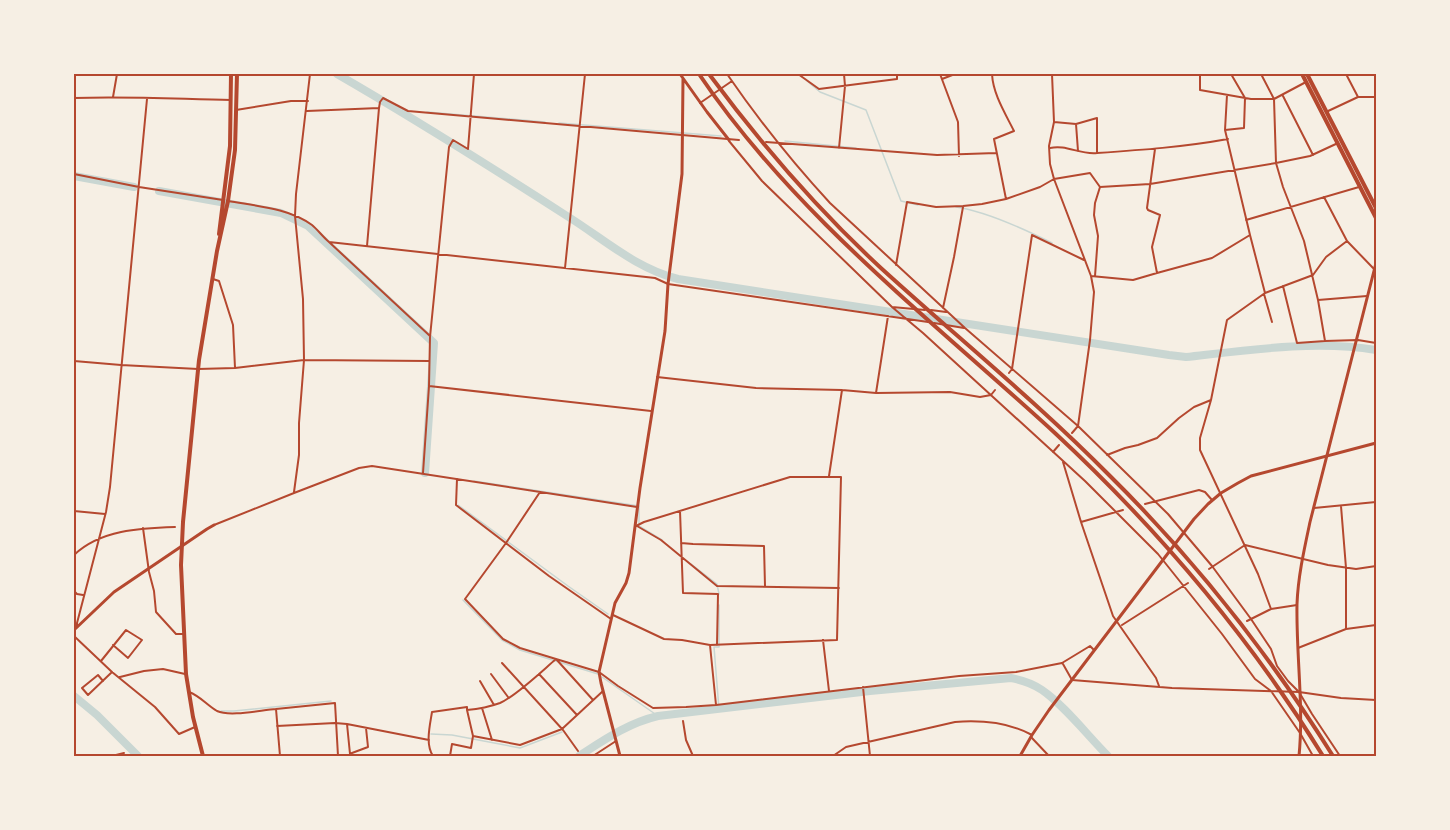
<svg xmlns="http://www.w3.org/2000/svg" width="1450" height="830" viewBox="0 0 1450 830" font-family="'PT Sans Narrow',sans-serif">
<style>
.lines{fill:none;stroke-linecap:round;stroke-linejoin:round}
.stream{stroke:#c9d6d2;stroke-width:1.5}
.river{stroke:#c9d6d2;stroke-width:8}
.minor{stroke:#b5482f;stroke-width:2}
.tertiary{stroke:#b5482f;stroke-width:3}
.secondary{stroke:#b5482f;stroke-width:3}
.trunk{stroke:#b5482f;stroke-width:4}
.motorway{stroke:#b5482f;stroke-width:4}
.neatline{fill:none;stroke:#b5482f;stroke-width:2}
</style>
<rect width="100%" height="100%" fill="#f6efe4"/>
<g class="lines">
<path class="stream" d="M807,81L820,92L866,110L901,201L918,205
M427,112L545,122
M559,123L721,136
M785,141L856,148
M956,207C984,211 1026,230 1052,243
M474,481L639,506V526L662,540
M458,505L568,586L608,614
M691,564L717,584L719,594
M463,600L502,640L520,650L598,674
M719,605V647H714L719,709
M602,677L658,716
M221,711H234L331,701
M431,734L452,735L520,748L562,732"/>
<path class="river" d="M337,74C415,119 491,167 567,216C604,239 635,268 678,279L1169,355L1186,357C1248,350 1316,340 1376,350
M74,176L134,187
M159,191L281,213L308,226L434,343L425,473
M74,696L97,715L138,756
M579,756C604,740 628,723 658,716L870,691L1011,678C1022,680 1032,683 1042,690C1064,705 1088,736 1108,756"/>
<path class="minor" d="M727,74C758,119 793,163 830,203L965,328L1078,426L1168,514L1212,566L1251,619L1271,649L1277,666L1288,681L1299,692L1312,714L1340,756
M798,74L819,89L897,79V74
M940,74L958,122L959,156
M992,74C993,94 1005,113 1014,131L994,139L1006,199
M1052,74L1054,122L1049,146L1050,164L1054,179L1091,276L1094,292L1090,340L1078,426L1072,433
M1200,74V90L1251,99H1274L1306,82
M1261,74L1274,99L1276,163L1283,187L1304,241L1318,300L1325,341L1358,340L1376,343
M1346,74L1358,97
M942,79L955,74
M1227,95L1225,130L1250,235L1265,293
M1283,96L1313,155
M113,97L117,74
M74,98C126,96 178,99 231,100
M700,103L732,81
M236,110L291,101H308
M307,111L379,108
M1326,112L1358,97H1376
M1076,124L1078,151
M1225,130L1244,128L1245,98L1231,74
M729,141L762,181L892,307L923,333L1085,481L1158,554L1222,634L1255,679L1271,691L1300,733L1313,756
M766,142L937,155L996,153
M839,148L845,86L844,74
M1050,148C1066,144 1080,155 1097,153V118L1076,124L1054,122
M1155,149L1147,208L1148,210L1160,215L1152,247L1157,273
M1097,153C1141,150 1184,147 1228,139
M74,174L139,187L223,200
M1324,197L1347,241L1375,270
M228,201C256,206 289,208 312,225C318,230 323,237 329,242L655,278L668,284L928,322
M1246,220L1359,187
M329,242L430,336
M367,246L379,108L380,102L383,98L408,111L739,140
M896,265L907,202L936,207L963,206L982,204L1006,199L1040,187L1054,179L1090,173L1100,187L1150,184L1276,163L1310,156L1338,143
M565,268L585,74
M1091,276L1133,280L1157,273L1212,258L1250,235
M1095,276L1098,236L1094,215L1095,203L1100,187
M213,279L219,281L233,325L235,368
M1283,286L1297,343L1325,341
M1264,294L1272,322
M1318,300L1367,296
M892,307L925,310
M943,308L954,257L963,207
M931,310L946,312
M934,323L964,328
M74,361L121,365L198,369L235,368L304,360L429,361
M1009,373L1012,369L1032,235L1084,260
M657,377L756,388L842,390L876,393L950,392L980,397L991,395L995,390
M429,386L651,411
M876,393L888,316
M1375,443L1376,486
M1053,452L1059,445
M1107,455L1125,448L1138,445L1157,438L1179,418L1194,407L1211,400
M1063,462L1081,522L1113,616L1156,678L1159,686
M423,473L429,386L430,337L449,147L453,140L468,149L474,74
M829,476L842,390
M457,479L456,505L549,576L611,619
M294,492L299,455V423L304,360L303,299L295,216L296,194L310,74
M540,492L506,543L465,599L503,639L520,648L556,659L593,700
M1145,504L1199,490L1205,492L1212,500
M1341,506L1346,568V629
M1314,508L1376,502
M74,511L105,514
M680,511L683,593L718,594L717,645
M1081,522L1123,510
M214,525L294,493L359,468L372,466L637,507
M637,526L661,540L717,586L839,588
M143,528L149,572L154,591L156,612L176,634H183
M681,543L693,544L764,546L765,586
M74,555C100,530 140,528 175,527
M1209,569L1245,545L1328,565L1356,569L1376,566
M74,591L77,594L83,595
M1271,609L1258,574L1200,450V438L1211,400L1227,320L1265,293L1313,275L1326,257L1347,241
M613,615L664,639L682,640L710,645L837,640L841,477H790L644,522L636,526
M1247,621L1271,609L1297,605
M1122,625L1188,583
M77,627V623L106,512L110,487L147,99
M74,636L112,672L155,707L179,734L195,727
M823,640L829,691
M710,645L716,705
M1298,648L1346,629L1376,625
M101,661L126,630L142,640L128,658L113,645
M502,663L563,730L578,751
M1063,664L1072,680L1172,688L1299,692L1341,698L1376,700
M491,674L508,697
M539,674L577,715
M120,677L144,671L163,669L185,674
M103,681L98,675L82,688L88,695L112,672
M480,681L494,705
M863,687L870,756
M189,692C200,696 207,705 217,711C230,717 261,710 276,709L280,756
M482,708L492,740
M276,709L335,703L338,756
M683,721L686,740L693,756
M347,724L350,754
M277,726L335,723L347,724L429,740
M473,736L520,745L562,729L603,691
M1031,737L1049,756
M112,756L124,753
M344,756L368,747L366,728
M433,756C425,744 430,725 432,712L467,707V710C478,709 489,707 500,703C516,696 542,671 556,659L599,672L618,686L653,708L686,707L716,705L959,676L1016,672L1062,663L1090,646L1094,650
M450,756L452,744L471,748L473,736L467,710
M593,756L616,741
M833,756L846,747L955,722C981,720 1008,722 1032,735"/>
<path class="tertiary" d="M680,74L707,112L729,140
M74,630L114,592L207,529L214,525
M620,756L601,683L599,672L615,603L626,583L629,573L640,488L665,331L668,284L682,174L683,79
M1299,756C1304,706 1296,655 1297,604C1298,577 1304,550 1310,522L1376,263"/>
<path class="secondary" d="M1020,756L1032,735L1049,710L1194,519L1208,504L1221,493L1238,483L1251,476L1376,443"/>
<path class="trunk" d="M1302,74L1376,218
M1307,74L1376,208
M219,234L230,146L231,74
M203,756L193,717L186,674L181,565L183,522L199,360L217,251L228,201L235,150L237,74"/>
<path class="motorway" d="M699,74C794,215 932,320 1056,434C1160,531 1249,636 1323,756
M709,74C761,144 818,210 882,269C958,338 1038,403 1110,476C1196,561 1269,654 1333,756"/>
</g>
<rect width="1450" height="830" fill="none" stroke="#f6efe4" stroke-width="150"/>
<rect x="75" y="75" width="1300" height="680" class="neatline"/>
</svg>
